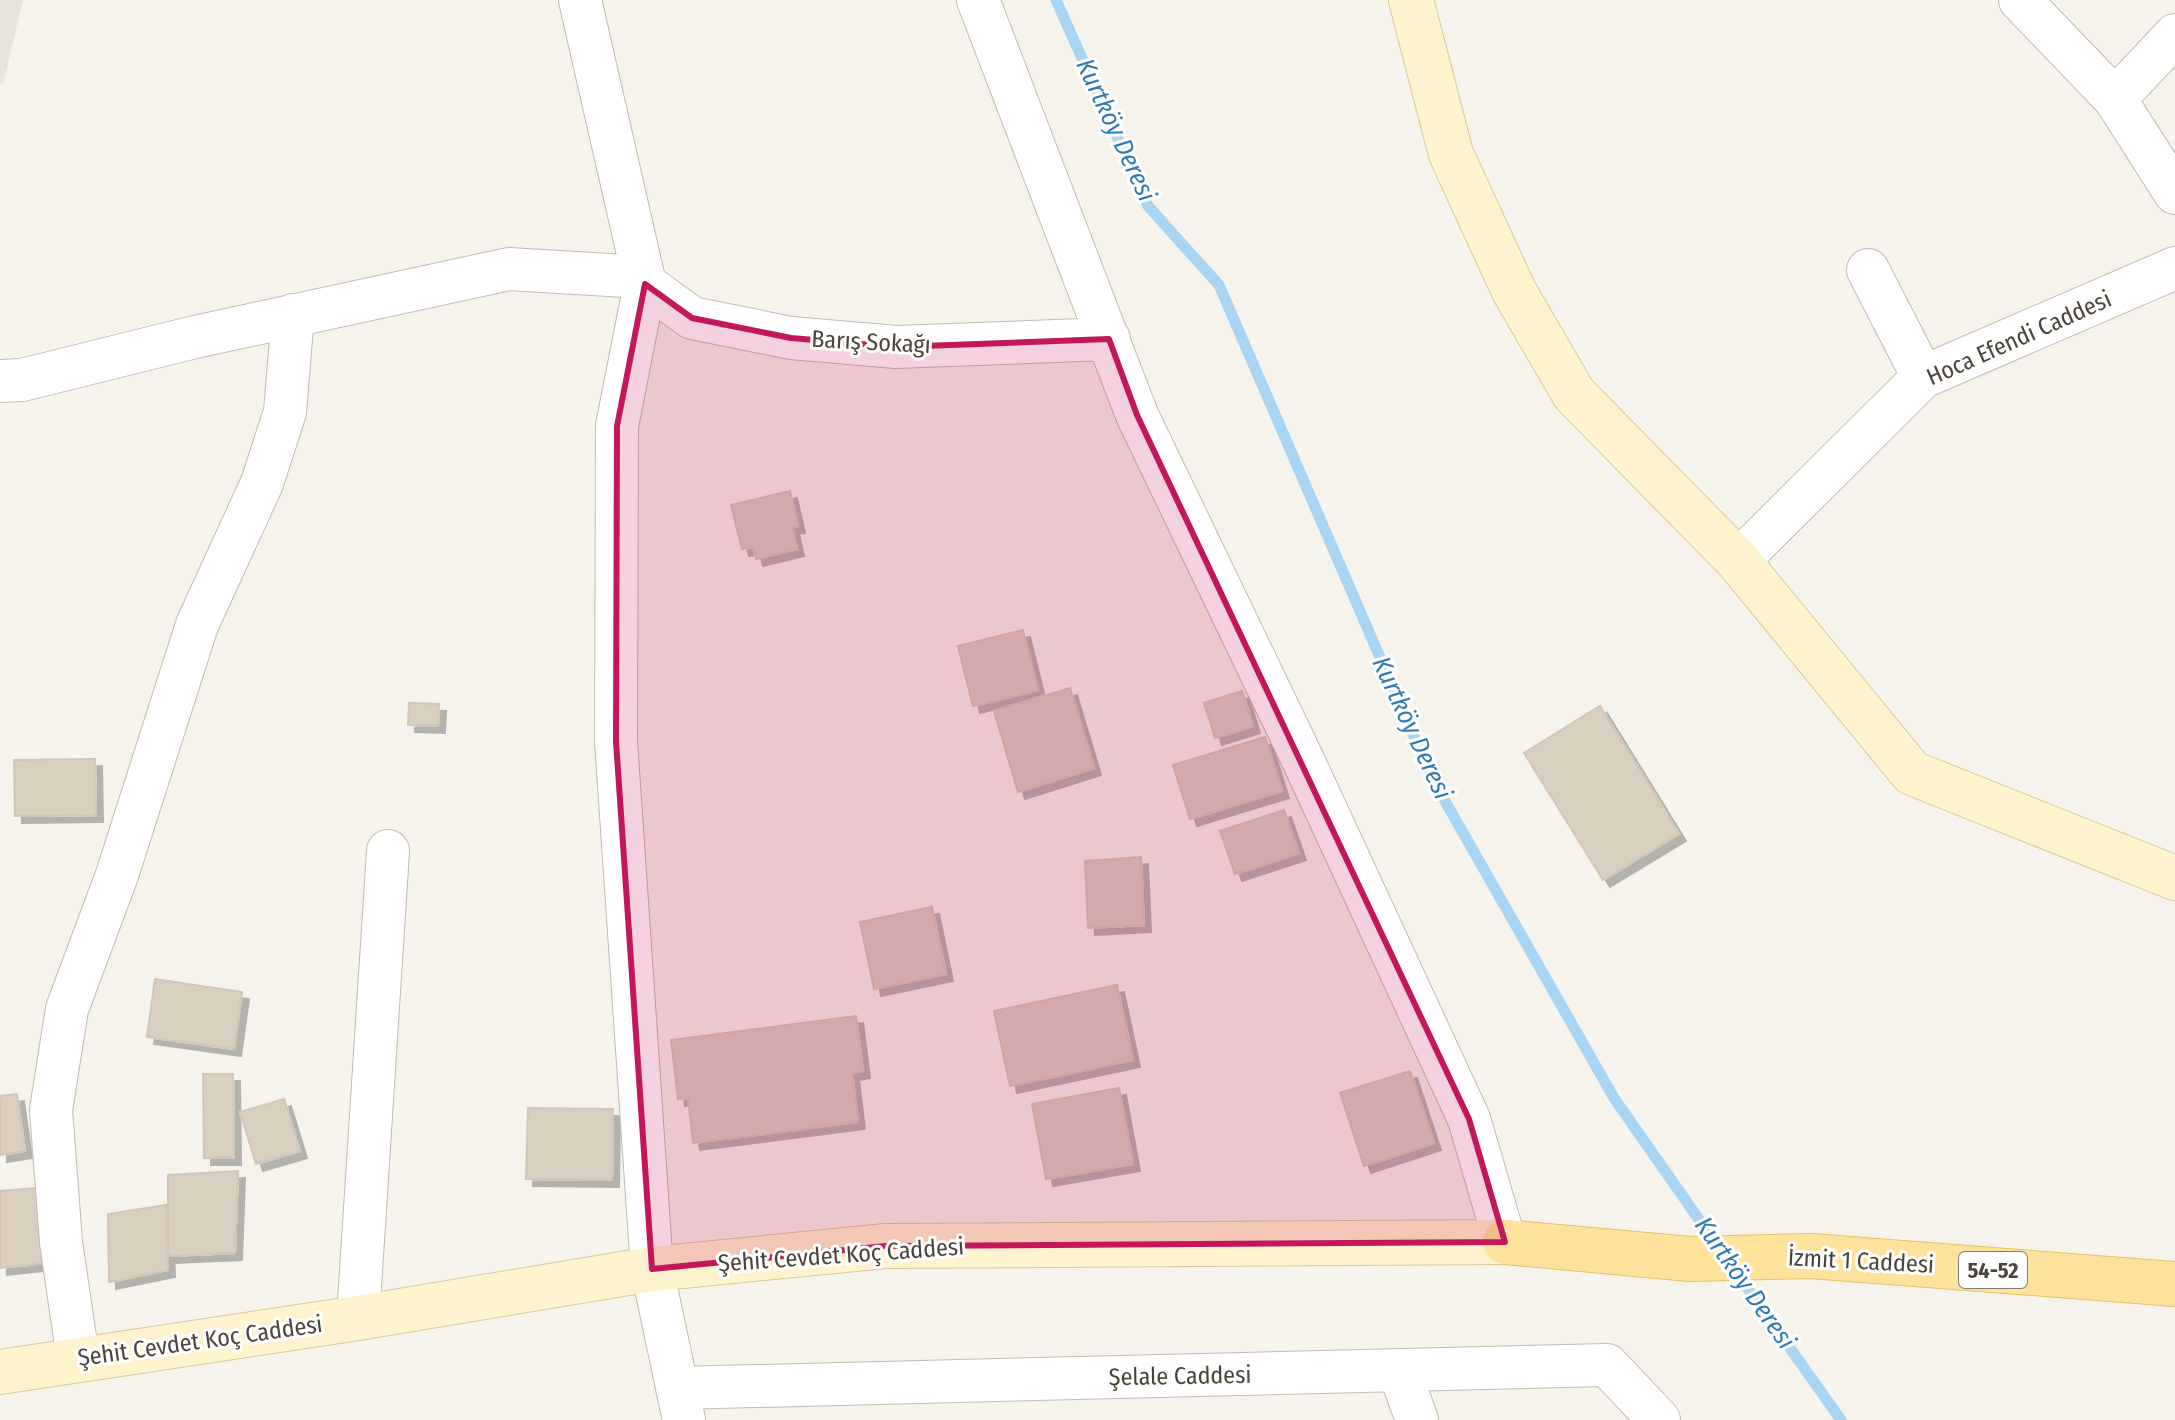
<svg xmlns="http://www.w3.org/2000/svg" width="2175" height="1420" viewBox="0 0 2175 1420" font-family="'Fira Sans Condensed',sans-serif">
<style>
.residential{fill:#eae5da}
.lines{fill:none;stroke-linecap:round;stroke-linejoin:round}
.stream{stroke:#a9d4f2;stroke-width:11}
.building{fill:#d8cfc1;stroke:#d3c7b4;stroke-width:2;filter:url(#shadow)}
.street-casing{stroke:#c2bbae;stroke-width:44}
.secondary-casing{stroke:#d6c79b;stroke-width:46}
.primary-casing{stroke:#e6c16a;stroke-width:46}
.street{stroke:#fff;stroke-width:42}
.secondary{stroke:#fff3cd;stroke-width:44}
.primary{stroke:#ffe39c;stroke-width:44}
.marked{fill:#c2185b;fill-opacity:0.2;stroke:#c2185b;stroke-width:6;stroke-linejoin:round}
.labels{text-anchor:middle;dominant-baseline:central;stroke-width:6;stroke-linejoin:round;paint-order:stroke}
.shield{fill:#fff;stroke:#817c74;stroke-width:2}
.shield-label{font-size:22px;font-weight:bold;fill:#4b4439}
.street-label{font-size:24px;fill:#4b4439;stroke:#fff}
.water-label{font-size:26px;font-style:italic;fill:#2e7ab2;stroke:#fff}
</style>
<defs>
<filter id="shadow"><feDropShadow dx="7" dy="7" stdDeviation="0" flood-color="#0004"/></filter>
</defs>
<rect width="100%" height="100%" fill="#f6f3ec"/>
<path class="residential" d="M0,0H23L3,85L0,84Z"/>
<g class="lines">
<path class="stream" d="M1056,0L1148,206L1219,285L1433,780L1614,1098L1719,1248
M1733,1268L1841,1420"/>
</g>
<path class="building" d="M790,491L798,526L792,527L797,549L756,559L753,547L742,549L731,505Z
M1023,630L1038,690L973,706L958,646Z
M1070,688L1094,768L1018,792L994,711Z
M1242,691L1253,726L1215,738L1204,703Z
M409,703L439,704L438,726L408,725Z
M1600,706L1679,834L1603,880L1524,753Z
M1265,737L1282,791L1190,819L1173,765Z
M95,759L96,815L15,816L14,760Z
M1284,810L1299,853L1235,874L1220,831Z
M1141,857L1144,925L1088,928L1085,861Z
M932,907L946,974L874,989L860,922Z
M155,979L242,992L234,1049L147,1037Z
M1117,985L1133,1060L1010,1086L994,1011Z
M856,1016L863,1071L852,1073L858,1122L693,1143L688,1098L678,1099L671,1040Z
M1410,1071L1434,1143L1364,1166L1340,1093Z
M203,1074H233L234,1158H204Z
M1119,1088L1133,1164L1046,1179L1032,1104Z
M17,1094L25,1151L0,1155V1096Z
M284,1099L300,1151L256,1164L240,1112Z
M528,1108L613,1109L612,1180L526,1179Z
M238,1171L235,1253L168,1256V1175Z
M49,1187L55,1262L0,1268V1191Z
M166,1205L168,1270L109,1282L108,1214Z"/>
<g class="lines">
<g class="street-casing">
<path id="street" d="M580,0L645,284L617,426L616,741L652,1269L684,1420
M978,0L1137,415L1302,758L1469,1119L1505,1242
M2020,0L2115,99L2175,35
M2115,99L2175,193
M1868,270L1923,377
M0,381L22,380L195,337L509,269L626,276L645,284L692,318L791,338L896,347L1109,339
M1738,561L1923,377L2175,268
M358,1318L388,851
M78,1358L61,1242L51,1110L67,1009L117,875L197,625L262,483L285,412L293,315
M1399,1370L1417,1420
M677,1388L1607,1365L1659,1420"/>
</g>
<g class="secondary-casing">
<path id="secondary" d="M1411,0L1451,154L1514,291L1574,394L1738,561L1912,773L2175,878
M0,1372L358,1318L652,1269L886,1246L1505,1242"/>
</g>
<g class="primary-casing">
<path id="primary" d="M1505,1242L1690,1259L1811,1256L2175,1284"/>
</g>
<use href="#street" class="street"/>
<use href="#secondary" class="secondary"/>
<use href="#primary" class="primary"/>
</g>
<path class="marked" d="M645,284L692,318L791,338L896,347L1109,339L1137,415L1469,1119L1505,1242L886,1246L652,1269L616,741L617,426Z"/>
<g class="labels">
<rect class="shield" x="1959" y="1252" width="68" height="36" rx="6"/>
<g class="shield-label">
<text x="1993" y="1270">54-52</text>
</g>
<g class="street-label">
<text transform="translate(2019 338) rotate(-24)">Hoca Efendi Caddesi</text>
<text transform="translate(871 342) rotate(3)">Barış Sokağı</text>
<text transform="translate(841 1255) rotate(-4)">Şehit Cevdet Koç Caddesi</text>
<text transform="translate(1861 1261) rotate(3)">İzmit 1 Caddesi</text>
<text transform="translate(200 1341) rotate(-8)">Şehit Cevdet Koç Caddesi</text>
<text transform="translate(1180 1376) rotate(-1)">Şelale Caddesi</text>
</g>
<g class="water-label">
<text transform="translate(1116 130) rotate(65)">Kurtköy Deresi</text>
<text transform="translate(1412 728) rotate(65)">Kurtköy Deresi</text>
<text transform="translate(1745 1283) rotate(55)">Kurtköy Deresi</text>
</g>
</g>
</svg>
